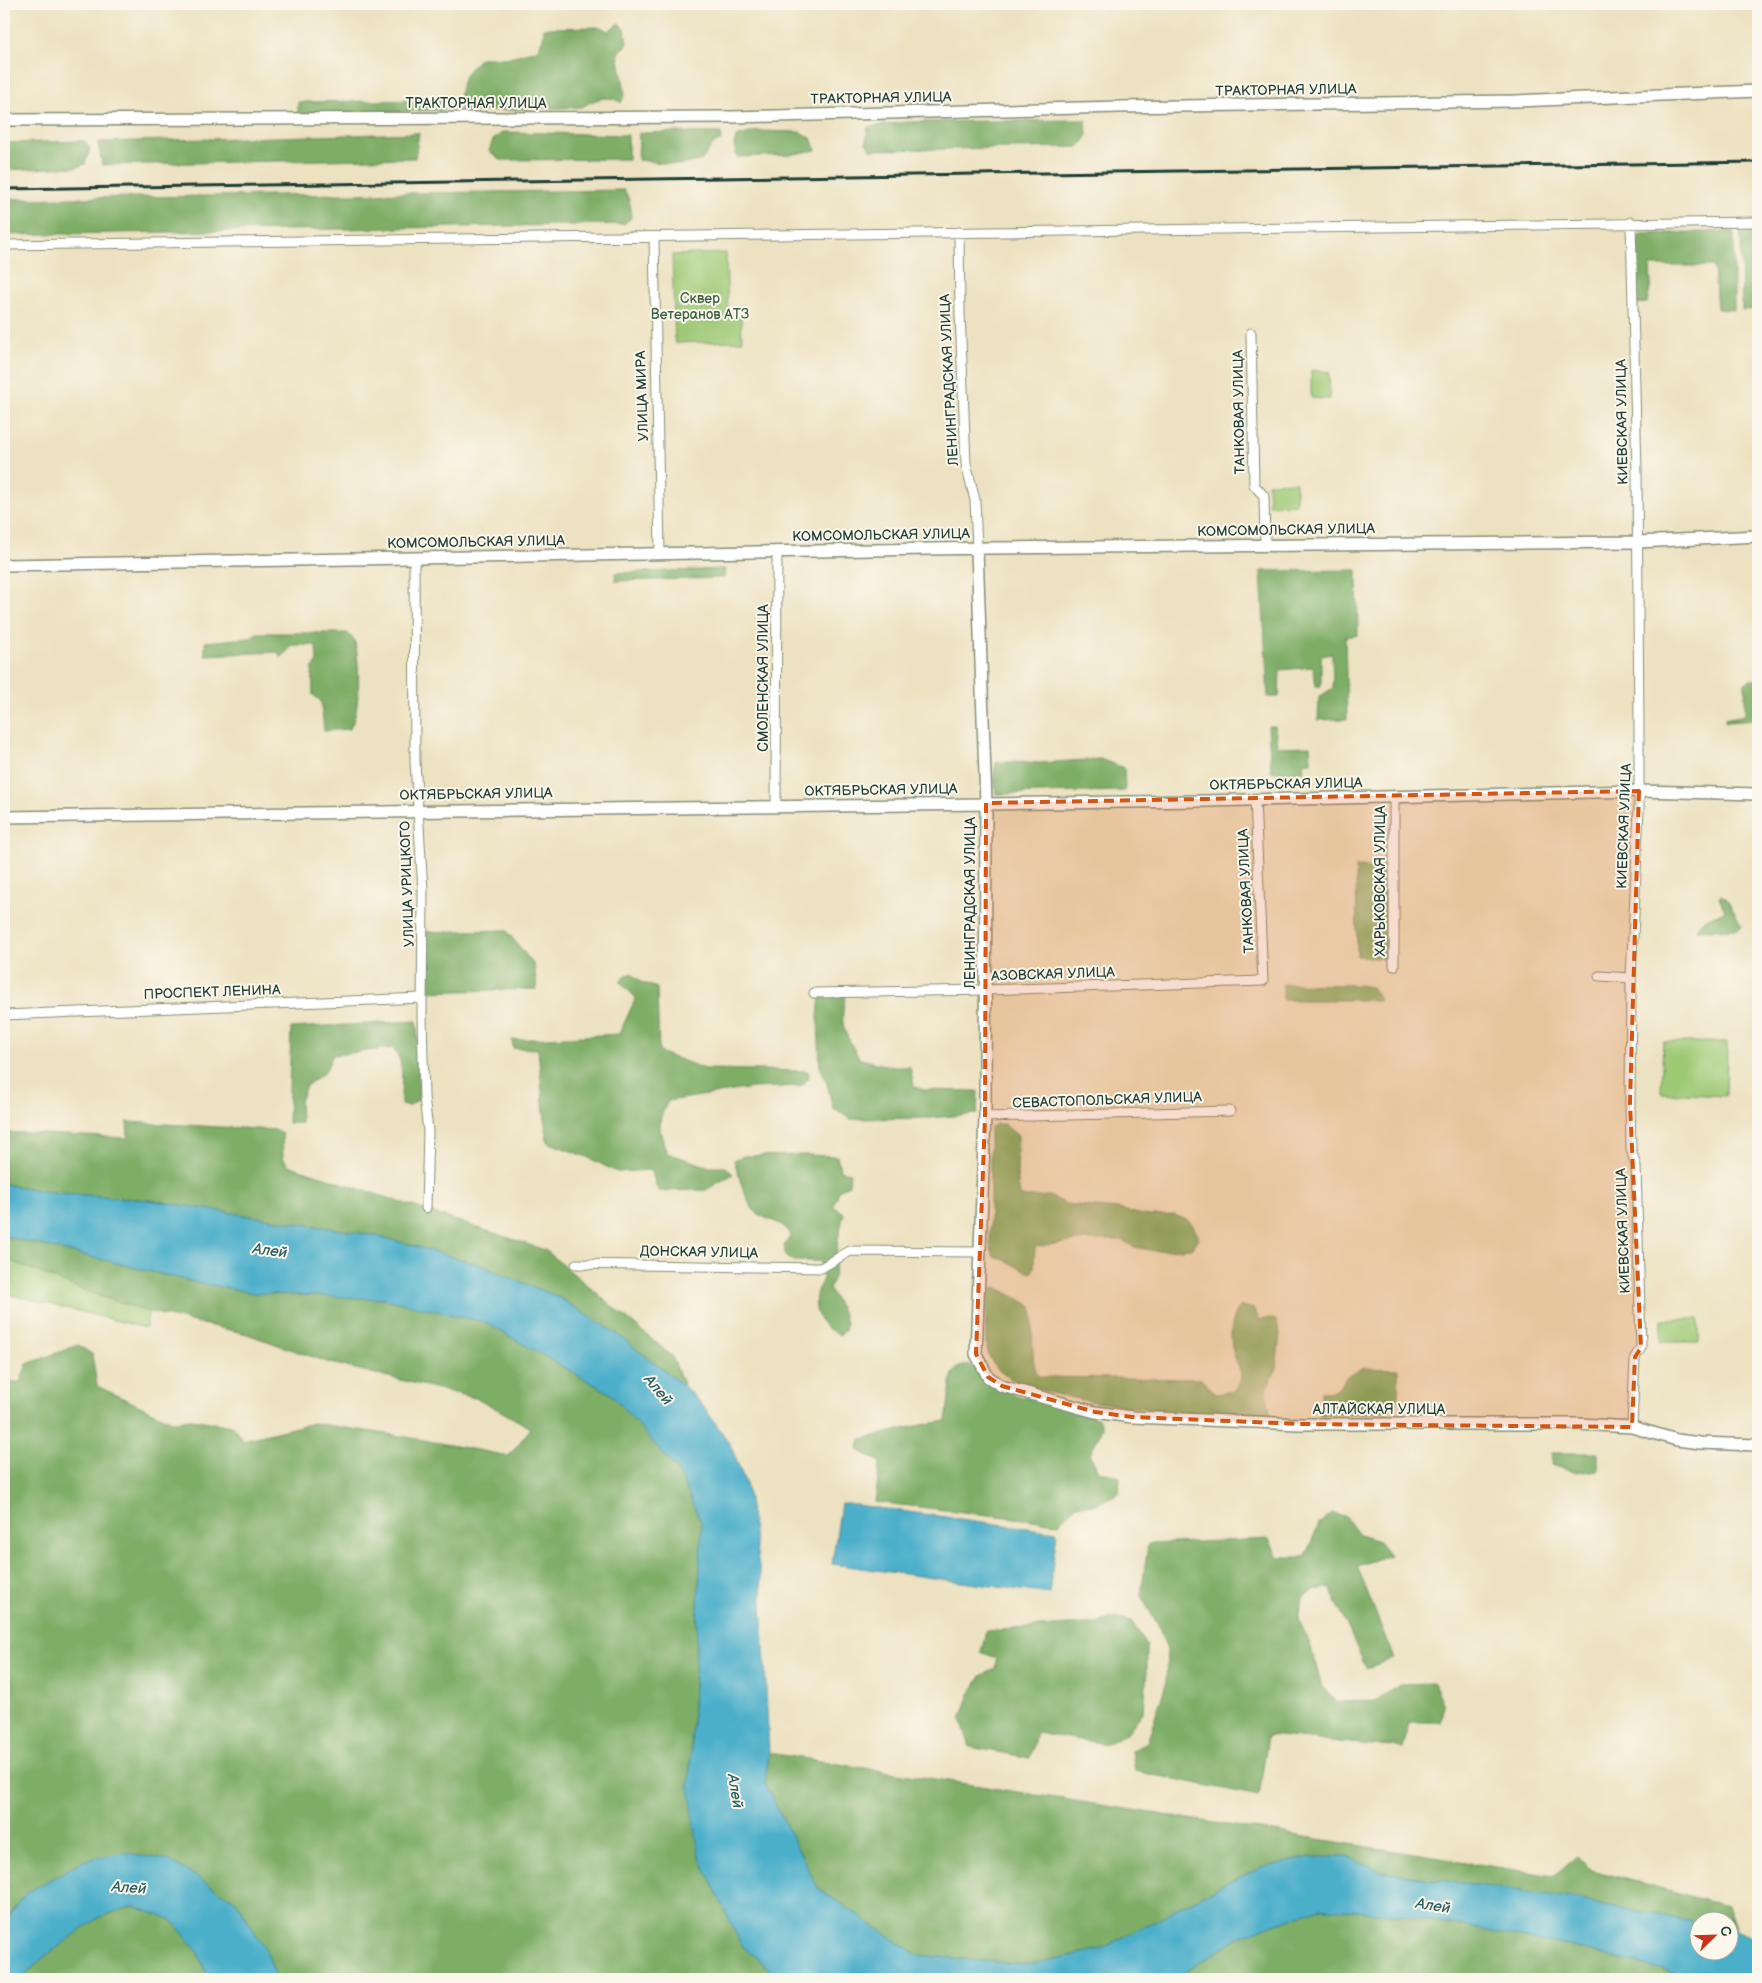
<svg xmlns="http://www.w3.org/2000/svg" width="1762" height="1983" viewBox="0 0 1762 1983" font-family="'Balsamiq Sans',sans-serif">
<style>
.green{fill:#9ec975;stroke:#5e8354}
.forest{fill:#7ead66;stroke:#4e754d}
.water{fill:#4bafca;stroke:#35767f}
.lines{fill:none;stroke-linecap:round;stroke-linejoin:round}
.street-casing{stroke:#868f7a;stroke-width:11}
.secondary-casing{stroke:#868f7a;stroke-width:14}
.street{stroke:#fff;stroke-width:9}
.secondary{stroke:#fff;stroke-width:11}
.rail{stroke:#1f3d34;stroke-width:3}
.marked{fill:#d45610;fill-opacity:0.2;stroke:#d45610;stroke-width:4;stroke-dasharray:10 6;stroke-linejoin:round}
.labels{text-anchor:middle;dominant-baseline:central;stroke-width:4;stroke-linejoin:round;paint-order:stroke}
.street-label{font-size:14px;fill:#1f3d34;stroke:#fbf7ec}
.park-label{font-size:14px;fill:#3f6044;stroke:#fbf7ec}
.water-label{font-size:15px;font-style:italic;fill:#2c5f61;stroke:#fbf7ec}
</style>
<rect width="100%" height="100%" fill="#fbf7ec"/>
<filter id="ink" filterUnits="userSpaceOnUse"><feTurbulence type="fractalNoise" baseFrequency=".02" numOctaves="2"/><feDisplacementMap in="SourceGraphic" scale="10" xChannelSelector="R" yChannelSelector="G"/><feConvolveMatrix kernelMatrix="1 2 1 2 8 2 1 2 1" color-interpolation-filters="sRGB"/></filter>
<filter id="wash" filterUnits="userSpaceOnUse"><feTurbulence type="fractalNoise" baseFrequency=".0096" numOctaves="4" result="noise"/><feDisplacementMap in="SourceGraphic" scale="20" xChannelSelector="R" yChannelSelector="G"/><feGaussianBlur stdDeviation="1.12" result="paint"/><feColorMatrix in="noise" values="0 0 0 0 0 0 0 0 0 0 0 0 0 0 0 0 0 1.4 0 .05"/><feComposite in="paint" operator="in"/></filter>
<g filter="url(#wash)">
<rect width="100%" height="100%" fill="#ece1c0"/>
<path class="green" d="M726,253L728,318H741L742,341L675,343L672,255Z
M1311,370L1329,372L1330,399L1311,398Z
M1296,482V504L1269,505L1268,483Z
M1663,1042H1727L1726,1096L1661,1093Z
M4,1234L152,1283L146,1328L4,1293Z
M1662,1319H1699V1342H1661Z"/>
<path class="forest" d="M619,23L625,29L627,45L618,53L625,93L621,103C608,93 594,100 582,107L461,112C457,87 462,75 480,58H505L537,50L543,39L544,28L601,27L608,31Z
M444,100V110L298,115V102Z
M1086,120L1087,137L1079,147L872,150L866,143L868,127L906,122Z
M757,131L800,132L811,138L816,150L788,155L737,157L734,145L736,137Z
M503,132L628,135V159L501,160L489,151L493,140Z
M677,132L721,133L722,140L713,144L702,160L679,165L638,160L639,133Z
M419,133L415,158L102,165L98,142Z
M84,141L90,149L85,164L77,167L4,170V143Z
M624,190C630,199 631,206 631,218L624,224L4,235V199Z
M1730,231L1734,234V310L1717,309L1714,266H1650L1651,283L1647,303L1637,304L1635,241L1641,234Z
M1741,233L1758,234V309L1742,310Z
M725,569L724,578L616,581L615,573Z
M1357,570L1358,635L1345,637L1347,719L1318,720L1319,697L1333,688L1332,654L1321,656V686H1316L1313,667L1280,670L1279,697H1268L1261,571Z
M257,633H348C350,636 354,639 355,643C360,660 361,715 349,729L324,731L321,701L313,695L312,669L317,663L316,645H293L281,658L278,652L205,655V642L249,638Z
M1751,680H1758V720L1726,722L1724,719L1745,715V683Z
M1268,726H1275L1277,747L1310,746L1311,762L1303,763L1304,771L1271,772Z
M1100,759L1124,768L1125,791L996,794L994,774L996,762L1041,763Z
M1356,867L1390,868V960L1357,956Z
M1721,895L1727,899L1742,926L1738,929L1697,930L1698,925L1703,920L1725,911L1719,898Z
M506,930L534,965L537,989L422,992V932Z
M632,973L641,982L657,988L659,1052L705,1069L808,1071L809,1078L801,1086L752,1088L668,1101C656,1123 659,1130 667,1153L710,1167H726L733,1174L706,1190L658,1191L651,1170L617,1172L587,1157L547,1142L538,1049L513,1048L512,1040L619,1034L636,998L620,982L625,976Z
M1283,984L1358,985L1371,987L1380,1000H1283Z
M846,995C838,1025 845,1034 860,1059L894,1067H910L914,1086L923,1090L978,1091L977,1114L930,1118L851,1119L833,1109L827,1083L820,1066L818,1018L820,996Z
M417,1021L419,1099L409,1106L401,1105C400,1086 407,1062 392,1048L333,1055L325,1072L306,1086L300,1101L301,1123H288L291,1028Z
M127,1122L277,1130L282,1133L283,1157L288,1165L545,1250L672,1356L684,1386L617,1334L560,1298L477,1264L379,1236L149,1200L50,1192L4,1184V1132L128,1138Z
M996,1124H1004L1018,1136L1017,1176L1020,1195L1025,1197L1050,1196L1066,1204L1118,1209L1148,1216L1175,1215L1191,1222L1199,1238L1192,1248L1155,1251L1134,1247L1122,1240H1086L1035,1247L1034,1268L1031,1273C1017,1268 1008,1260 993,1256L990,1244V1128Z
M807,1155L837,1156L840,1170L850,1173L849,1185L840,1189L833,1206L844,1213L838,1239L834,1276L829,1289L843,1313L846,1323L845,1331L839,1335C820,1326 812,1312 817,1291C819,1286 823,1281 823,1277C823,1272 821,1266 820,1261H795L786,1257L784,1246L791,1235C783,1221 771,1222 758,1214C747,1207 738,1173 734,1160L744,1156Z
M6,1237L194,1282L254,1293L385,1299L484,1322L611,1394L678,1471L702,1524L689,1787L741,1945L781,1979H277L266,1950L236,1901L26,1893L4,1923V1382H20L27,1364L78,1345L92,1354L97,1386L172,1421L191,1419L233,1426L243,1440L313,1423L407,1437L509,1456L531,1428L479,1399L327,1362L247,1334L146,1311L93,1294L13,1262L4,1254Z
M996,1287L1032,1306C1035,1325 1028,1365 1040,1377L1202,1379L1216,1394L1234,1391C1246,1375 1240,1372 1234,1355C1229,1341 1230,1317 1241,1306L1254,1309L1260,1321L1268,1318L1276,1320L1280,1334L1276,1371L1266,1390L1271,1417C1218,1413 1018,1409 992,1362C981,1342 987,1313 988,1290Z
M969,1364L997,1386L1018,1396L1060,1405L1099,1419L1102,1428L1090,1455L1098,1471L1120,1477L1119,1493L1094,1505H1076L1059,1523L875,1502L880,1462L858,1450L861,1439L921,1425L946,1421L952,1376L957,1368Z
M1364,1368L1398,1369C1398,1385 1403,1404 1385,1412L1320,1415L1321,1392L1335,1391L1346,1377Z
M1552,1453H1598V1470L1576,1473L1551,1465Z
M1332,1513L1345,1516L1359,1535L1379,1541L1390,1555L1357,1566L1394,1659L1366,1668L1330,1588L1312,1590L1302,1599L1299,1620L1310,1644L1322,1687L1337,1702L1375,1701L1401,1684L1434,1683L1444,1705L1440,1722H1409L1403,1748L1268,1735L1259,1796L1135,1771L1132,1751L1147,1742L1166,1684L1167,1650L1158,1625L1141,1596L1148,1544L1269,1539L1278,1557H1305L1319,1524Z
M1116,1617L1131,1621L1147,1645V1671L1144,1711L1126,1734L1106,1744L1036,1733L1030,1758L970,1747L961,1719L969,1696L981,1676L995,1669L996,1658L981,1652L986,1631L1096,1623Z
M769,1753L1554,1876L1578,1856L1592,1870L1727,1906L1736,1930L1730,1929V1920H1700L1699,1923L1564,1897L1382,1872L1349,1857L1261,1868L1222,1885L1101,1949L1027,1965L917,1955L818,1888L765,1784Z
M133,1906L172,1920L196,1949L209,1979H22L40,1960L99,1917Z
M1320,1908L1402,1915L1569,1946L1695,1979H1175L1240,1936Z"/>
<path class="water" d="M4,1184L50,1192L149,1200L379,1236L477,1264L560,1298L617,1334L684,1386L704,1407L730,1444L747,1487L761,1580L769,1753L765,1784L818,1888L917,1955L1027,1965L1101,1949L1222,1885L1261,1868L1310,1857H1349L1382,1872L1564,1897L1699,1923L1700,1950H1730V1929L1758,1940V1979H1695L1569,1946L1402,1915L1320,1908L1240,1936L1175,1979H781L741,1945L699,1855L689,1787L702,1524L678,1471L611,1394L484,1322L385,1299L254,1293L194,1282L4,1236Z
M841,1503L1057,1532L1049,1594L832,1564Z
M123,1852L169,1860L236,1901L266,1950L277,1979H209L196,1949L172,1920L133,1906L99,1917L40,1960L22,1979H4V1930L11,1914L26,1893L82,1861Z"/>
</g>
<g filter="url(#ink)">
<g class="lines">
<g class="street-casing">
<path id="street" d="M1631,222L1637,473L1639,727V808L1631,978L1630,1103L1631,1149L1636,1166L1641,1348L1635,1357L1632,1427
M959,232L960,313L966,464L975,500L977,549
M654,237L660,554
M4,245L1758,222
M1251,333L1254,485L1264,496L1265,545
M414,559L415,761L423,891L422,1016L424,1097L428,1131L426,1208
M1394,797V966
M776,806L777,551
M1599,976L1631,978
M814,993L985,990L1263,981L1255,799
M4,1015L422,998
M985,1117L1230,1111
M576,1264L821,1268L850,1251L979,1252"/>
</g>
<g class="secondary-casing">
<path id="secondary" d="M4,120L732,117L1119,107L1515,101L1758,91
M977,549L986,803L985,1117L976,1354L988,1377L1002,1386L1095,1412L1132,1417L1300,1424H1579L1632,1427L1677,1440L1700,1443L1758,1445
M4,565L989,548L1638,542L1758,536
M4,817L1206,801L1639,791L1758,794"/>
</g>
<use href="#street" class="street"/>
<use href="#secondary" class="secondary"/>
<path class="rail" d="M4,189L1758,162"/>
</g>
</g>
<path class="marked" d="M1639,791L1630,1103L1641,1348L1635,1357L1632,1427L1300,1424L1132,1417L1095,1412L1002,1386L988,1377L976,1354L985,1117L986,803Z"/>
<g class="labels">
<g class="street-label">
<text transform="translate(1286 90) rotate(-1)">ТРАКТОРНАЯ УЛИЦА</text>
<text transform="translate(881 98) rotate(-1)">ТРАКТОРНАЯ УЛИЦА</text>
<text x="476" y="103">ТРАКТОРНАЯ УЛИЦА</text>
<text transform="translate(949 380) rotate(-93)">ЛЕНИНГРАДСКАЯ УЛИЦА</text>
<text transform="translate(642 396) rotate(-92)">УЛИЦА МИРА</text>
<text transform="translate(1239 412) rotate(-91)">ТАНКОВАЯ УЛИЦА</text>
<text transform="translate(1622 422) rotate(-91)">КИЕВСКАЯ УЛИЦА</text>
<text transform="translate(1286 530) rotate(-1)">КОМСОМОЛЬСКАЯ УЛИЦА</text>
<text transform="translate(881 535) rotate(-1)">КОМСОМОЛЬСКАЯ УЛИЦА</text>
<text transform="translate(476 542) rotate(-1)">КОМСОМОЛЬСКАЯ УЛИЦА</text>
<text transform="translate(763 678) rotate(-90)">СМОЛЕНСКАЯ УЛИЦА</text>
<text transform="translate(1286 784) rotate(-1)">ОКТЯБРЬСКАЯ УЛИЦА</text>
<text transform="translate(881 790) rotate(-1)">ОКТЯБРЬСКАЯ УЛИЦА</text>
<text transform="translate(476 794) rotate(-1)">ОКТЯБРЬСКАЯ УЛИЦА</text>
<text transform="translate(1624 826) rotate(-88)">КИЕВСКАЯ УЛИЦА</text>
<text transform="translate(1380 881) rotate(-90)">ХАРЬКОВСКАЯ УЛИЦА</text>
<text transform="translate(407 884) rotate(-92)">УЛИЦА УРИЦКОГО</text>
<text transform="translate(1246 891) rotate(-93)">ТАНКОВАЯ УЛИЦА</text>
<text transform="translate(970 903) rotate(-90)">ЛЕНИНГРАДСКАЯ УЛИЦА</text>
<text transform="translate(1053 974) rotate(-2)">АЗОВСКАЯ УЛИЦА</text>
<text transform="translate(212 992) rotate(-2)">ПРОСПЕКТ ЛЕНИНА</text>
<text transform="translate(1107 1100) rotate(-2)">СЕВАСТОПОЛЬСКАЯ УЛИЦА</text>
<text transform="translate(1623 1231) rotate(-92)">КИЕВСКАЯ УЛИЦА</text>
<text transform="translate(699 1252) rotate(1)">ДОНСКАЯ УЛИЦА</text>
<text x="1379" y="1409">АЛТАЙСКАЯ УЛИЦА</text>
</g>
<g class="park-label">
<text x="700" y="298">Сквер<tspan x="700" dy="16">Ветеранов АТЗ</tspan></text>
</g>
<g class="water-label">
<text transform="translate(270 1251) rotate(7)">Алей</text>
<text transform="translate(658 1390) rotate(50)">Алей</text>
<text transform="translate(735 1791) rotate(81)">Алей</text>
<text transform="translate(129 1888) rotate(4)">Алей</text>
<text transform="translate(1433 1906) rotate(9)">Алей</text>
</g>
</g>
<rect width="1762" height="1983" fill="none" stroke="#fbf7ec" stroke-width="20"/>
<g transform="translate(1714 1936) rotate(67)"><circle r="24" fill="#fbf7ec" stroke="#a3ada2"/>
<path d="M0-4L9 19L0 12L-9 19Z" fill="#c8321e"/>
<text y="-8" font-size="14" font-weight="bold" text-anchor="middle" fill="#1f3d34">С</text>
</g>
</svg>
